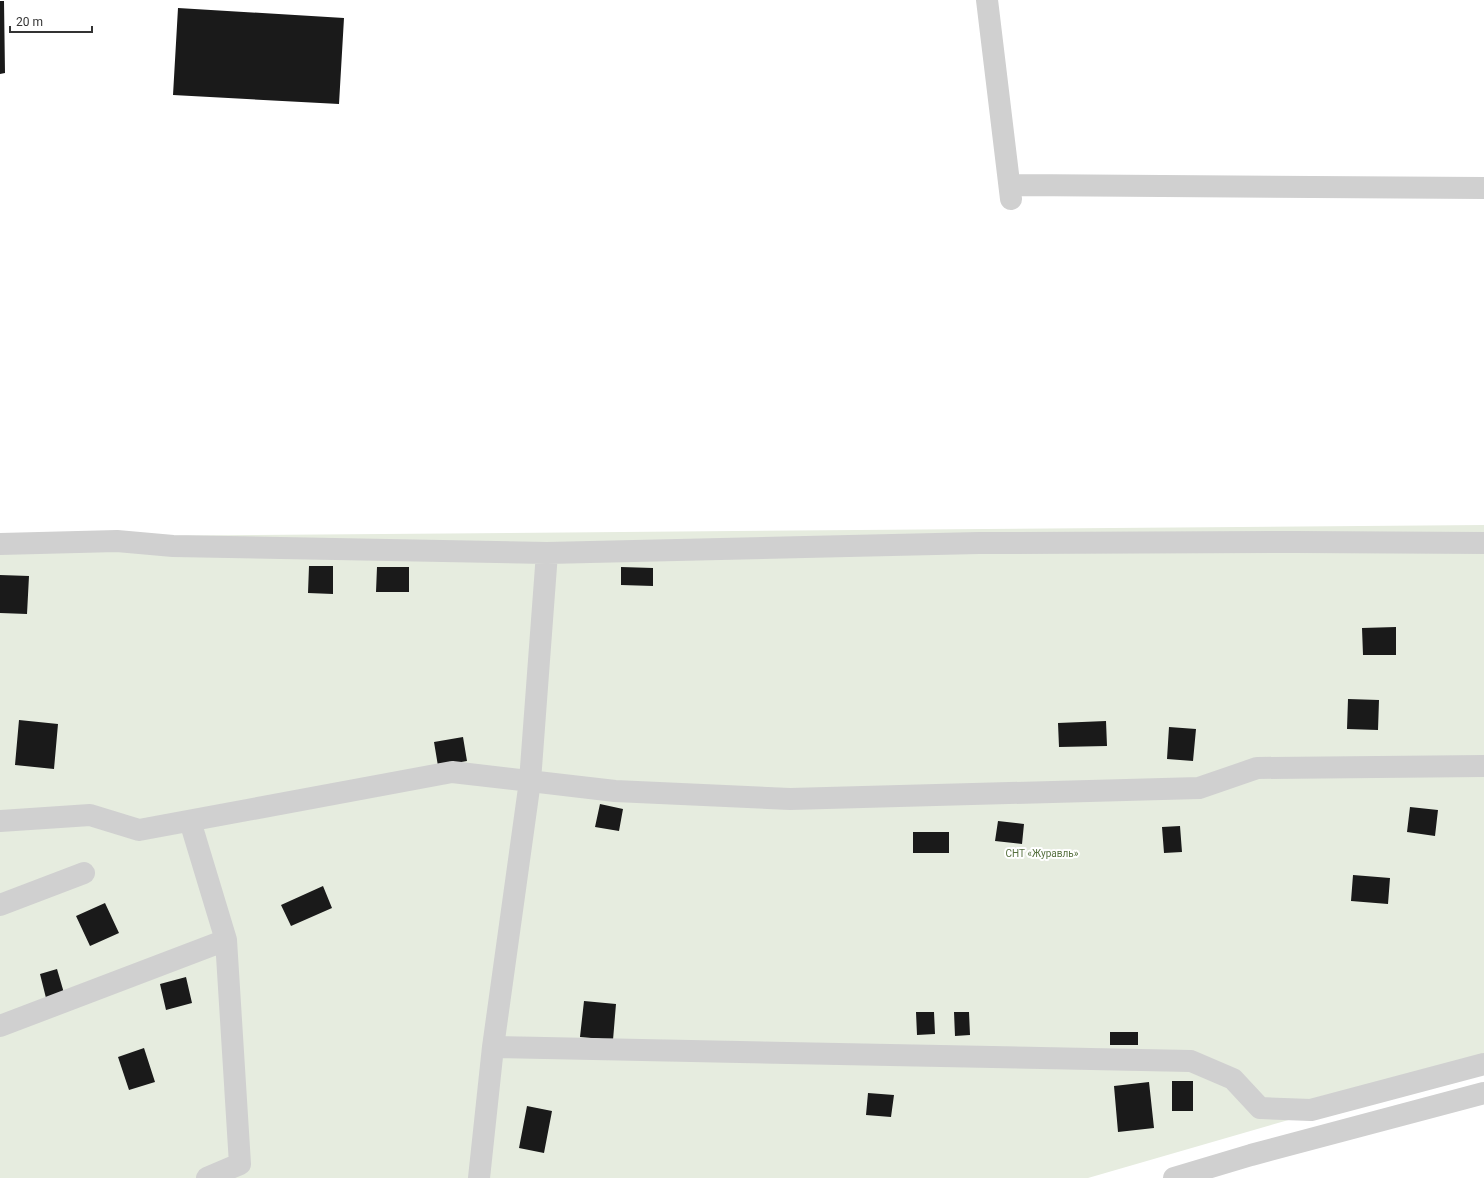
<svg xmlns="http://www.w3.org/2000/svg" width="1484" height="1178" viewBox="0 0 1484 1178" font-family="Roboto,sans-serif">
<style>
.green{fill:#e6ecdf}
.building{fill:#1a1a1a}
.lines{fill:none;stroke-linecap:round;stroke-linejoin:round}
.minor{stroke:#d0d0d0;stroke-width:22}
.labels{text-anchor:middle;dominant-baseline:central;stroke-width:4;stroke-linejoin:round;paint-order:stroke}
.park-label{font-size:10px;fill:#56703f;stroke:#fff}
</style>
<rect width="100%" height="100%" fill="#fff"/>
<path class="green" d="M1484,525V1073L1292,1119L1088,1178H0V537Z"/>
<path class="building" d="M0,1H4L5,73L0,74Z
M178,8L344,18L339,104L173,95Z
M309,566H333V594L308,593Z
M377,567H409V592H376Z
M621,567L653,568V586L621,585Z
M0,575L29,576L27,614L0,613Z
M1396,627V655H1363L1362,628Z
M1348,699L1379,700L1378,730L1347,729Z
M19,720L58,724L54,769L15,765Z
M1106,721L1107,746L1059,747L1058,723Z
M1169,727L1196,729L1193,761L1167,759Z
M463,737L467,761L438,766L434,742Z
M600,804L623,809L619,831L595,827Z
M1410,807L1438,810L1435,836L1407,832Z
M998,821L1024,824L1022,844L995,841Z
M1180,826L1182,852L1164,853L1162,827Z
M913,832H949V853H913Z
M1353,875L1390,878L1388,904L1351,901Z
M323,886L332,908L291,926L281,905Z
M105,903L119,933L90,946L76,916Z
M57,969L64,993L46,998L40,974Z
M186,977L192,1003L166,1010L160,984Z
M584,1001L616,1004L613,1040L580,1037Z
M916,1012H934L935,1034L917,1035Z
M954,1012H969L970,1035L955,1036Z
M1110,1032H1138V1045H1110Z
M144,1048L155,1082L129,1090L118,1057Z
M1172,1081H1193V1111H1172Z
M1149,1082L1154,1128L1118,1132L1114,1086Z
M868,1093L894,1095L891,1117L866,1115Z
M527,1106L552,1111L544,1153L519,1148Z"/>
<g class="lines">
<path class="minor" d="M987,0L1011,199
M1010,185L1484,188
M0,544L117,541L173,546L547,553L979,543L1297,542L1484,543
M0,821L90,815L139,830L452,772L615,791L790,799L1199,788L1257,768L1484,766
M190,821L226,940L240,1164L207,1178
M0,905L84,873
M0,1026L226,940
M493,1047L1191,1061L1233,1079L1260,1108L1311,1110L1484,1064
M479,1178L493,1047L530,781L547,553
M1174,1178L1251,1155L1484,1093"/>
</g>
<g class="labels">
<g class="park-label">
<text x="1042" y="853">СНТ «Журавль»</text>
</g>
</g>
<path d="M10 26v6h82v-6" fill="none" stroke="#333333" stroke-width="2"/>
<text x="16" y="26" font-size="12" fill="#333333" stroke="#ffffff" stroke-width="3" paint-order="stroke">20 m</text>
</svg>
